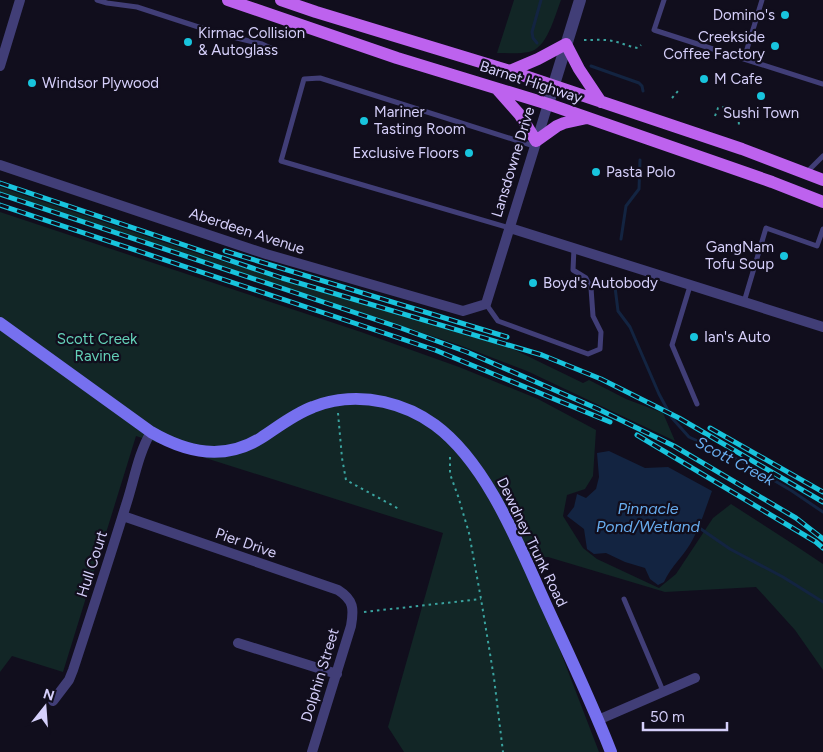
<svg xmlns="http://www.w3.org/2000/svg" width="823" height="752" viewBox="0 0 823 752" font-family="Figtree,sans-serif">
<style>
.green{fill:#122626}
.water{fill:#132441}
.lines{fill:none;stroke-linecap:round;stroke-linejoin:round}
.stream{stroke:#132441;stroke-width:3}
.path{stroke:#3aa39f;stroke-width:2;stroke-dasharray:2.5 4;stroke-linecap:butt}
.service{stroke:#413e77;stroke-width:5}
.minor{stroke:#413e77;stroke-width:10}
.tertiary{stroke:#413e77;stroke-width:12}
.secondary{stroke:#7670ef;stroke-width:12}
.primary{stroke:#bd62ee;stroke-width:12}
.rail-casing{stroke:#18c4dd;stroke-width:5}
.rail{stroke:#110e1d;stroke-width:3;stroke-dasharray:9;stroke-linecap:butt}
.poi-dot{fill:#18c4dd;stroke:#110e1d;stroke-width:2}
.labels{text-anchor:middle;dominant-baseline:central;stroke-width:4.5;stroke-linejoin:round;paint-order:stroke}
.poi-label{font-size:15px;fill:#d5cffa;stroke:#110e1d;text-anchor:start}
.street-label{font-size:15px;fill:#d5cffa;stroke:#110e1d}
.park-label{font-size:15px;fill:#64d1b8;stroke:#110e1d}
.water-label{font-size:16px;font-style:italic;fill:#68adef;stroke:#110e1d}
</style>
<rect width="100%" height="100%" fill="#110e1d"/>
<path class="green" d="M514,0H561C555,15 547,49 529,52C519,54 508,53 497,53Z
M0,187L202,255L513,349L583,383L589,380L626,399L663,413L675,441L527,371L459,345L168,249L0,192Z
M0,212L361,332L459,367L538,399L596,430L593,476L585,489L567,495L563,516L583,548L597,559L659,588L676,574L713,518L731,504L796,546L823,564V670L795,630L756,587L665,592L548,557L525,559L599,752H404L388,727L443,533L136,436L63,672L12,656L0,672Z"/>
<path class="water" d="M609,451L645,468L668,467L712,491C706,507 701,524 693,539C685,555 671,566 664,582L658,585L650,579L645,568L625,562L606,553L594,554L587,549L584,529L567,516L574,507L577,494L586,498L596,489L599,477L597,453Z"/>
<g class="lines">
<path class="stream" d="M537,43L533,38L532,32L541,0
M591,66L639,83L642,86L643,91
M621,239L626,206L639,189L640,160
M615,287L618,311L630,327L659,394L672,418L689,437L743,462L792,491L823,512
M698,527L730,549L783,577L823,602"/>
<path class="path" d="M584,40C595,40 607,39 617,42C624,44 631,47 638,48L641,45
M672,98L678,91
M738,109L739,126
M715,116L718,108L729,106
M338,413L342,458L346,480L399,509
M450,457V474L458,496L469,533L481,599L494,678L503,752
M364,612L481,599"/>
<path class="service" d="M97,0L107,3L137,7L220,34L262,44L273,49
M664,0L654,30L744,59
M762,0L744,59L823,84
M806,173L823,156
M510,228L281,161L304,79L320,78L534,146
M690,286L672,345L697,404
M744,302L766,228L817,246L823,229
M486,304L498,321L588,354L600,349L601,332L593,316L591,288L586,278L573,270L574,248
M624,599L663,691"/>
<path class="minor" d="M0,66L20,0
M0,165L266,254L463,311L486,304L548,104
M510,228L823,327
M123,516L338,590C354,600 354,609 351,626L312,752
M238,643L337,674
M53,701L69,680L73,670C91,615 109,560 126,505C134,481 138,454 151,432
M598,720L695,678"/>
<path class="tertiary" d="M548,104L580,0"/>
<path class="secondary" d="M0,323L151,432C187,453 224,461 261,438C278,427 294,414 313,407C335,398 361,397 384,402C402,406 420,414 435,425C488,464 520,548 547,607C569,655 592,703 611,752"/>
<path class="primary" d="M228,0L397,58L548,104L772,182L823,202
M281,0L316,12L510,71L742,149L823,180
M510,71L538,59L566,44L579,69L601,102
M497,89L520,115L536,141L557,126L564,123L587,118"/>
<g class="rail-casing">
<path id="rail" d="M0,183L282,278L542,355L601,379L679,418L823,502
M0,194L398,327L467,352L598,409L674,446L796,518L823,539
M0,205L435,350L610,422
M225,251L507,337
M710,428L823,492
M637,435L816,542L823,548"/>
</g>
<use href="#rail" class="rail"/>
</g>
<g class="poi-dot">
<circle cx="785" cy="15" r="5"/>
<circle cx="188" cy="42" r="5"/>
<circle cx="775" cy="46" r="5"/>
<circle cx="704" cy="79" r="5"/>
<circle cx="32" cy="83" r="5"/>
<circle cx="761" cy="96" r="5"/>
<circle cx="364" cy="121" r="5"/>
<circle cx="469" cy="153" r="5"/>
<circle cx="596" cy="172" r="5"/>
<circle cx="784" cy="256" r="5"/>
<circle cx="533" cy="283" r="5"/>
<circle cx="694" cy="337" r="5"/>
</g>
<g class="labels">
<g class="poi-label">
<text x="775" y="15" text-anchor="end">Domino's</text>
<text x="198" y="33">Kirmac Collision<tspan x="198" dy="17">&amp; Autoglass</tspan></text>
<text x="765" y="37" text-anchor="end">Creekside<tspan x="765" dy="17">Coffee Factory</tspan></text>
<text x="714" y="79">M Cafe</text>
<text x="42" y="83">Windsor Plywood</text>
<text x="374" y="112">Mariner<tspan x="374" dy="17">Tasting Room</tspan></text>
<text x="761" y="113" text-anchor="middle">Sushi Town</text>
<text x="459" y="153" text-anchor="end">Exclusive Floors</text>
<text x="606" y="172">Pasta Polo</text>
<text x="774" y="247" text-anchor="end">GangNam<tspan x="774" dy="17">Tofu Soup</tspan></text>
<text x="543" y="283">Boyd's Autobody</text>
<text x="704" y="337">Ian's Auto</text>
</g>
<g class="street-label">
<text transform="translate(531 82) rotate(18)">Barnet Highway</text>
<text transform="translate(513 162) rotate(-73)">Lansdowne Drive</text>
<text transform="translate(247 231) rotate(18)">Aberdeen Avenue</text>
<text transform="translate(532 542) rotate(64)">Dewdney Trunk Road</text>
<text transform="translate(246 543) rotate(19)">Pier Drive</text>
<text transform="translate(92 564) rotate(-72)">Hull Court</text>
<text transform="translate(320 675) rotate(-73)">Dolphin Street</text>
</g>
<g class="park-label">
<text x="97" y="339">Scott Creek<tspan x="97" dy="17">Ravine</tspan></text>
</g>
<g class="water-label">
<text transform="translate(735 461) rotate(28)">Scott Creek</text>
<text x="648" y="508">Pinnacle<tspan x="648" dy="18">Pond/Wetland</tspan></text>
</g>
</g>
<g transform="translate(45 707) rotate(17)" stroke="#110e1d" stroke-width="4" paint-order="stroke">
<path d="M0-4L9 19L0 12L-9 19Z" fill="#d5cffa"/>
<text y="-8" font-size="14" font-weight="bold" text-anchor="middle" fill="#d5cffa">N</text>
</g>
<path d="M643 722v8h84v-8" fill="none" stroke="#d5cffa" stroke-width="2.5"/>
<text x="650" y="722" font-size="15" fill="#d5cffa" stroke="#110e1d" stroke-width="4" paint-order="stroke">50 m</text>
</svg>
